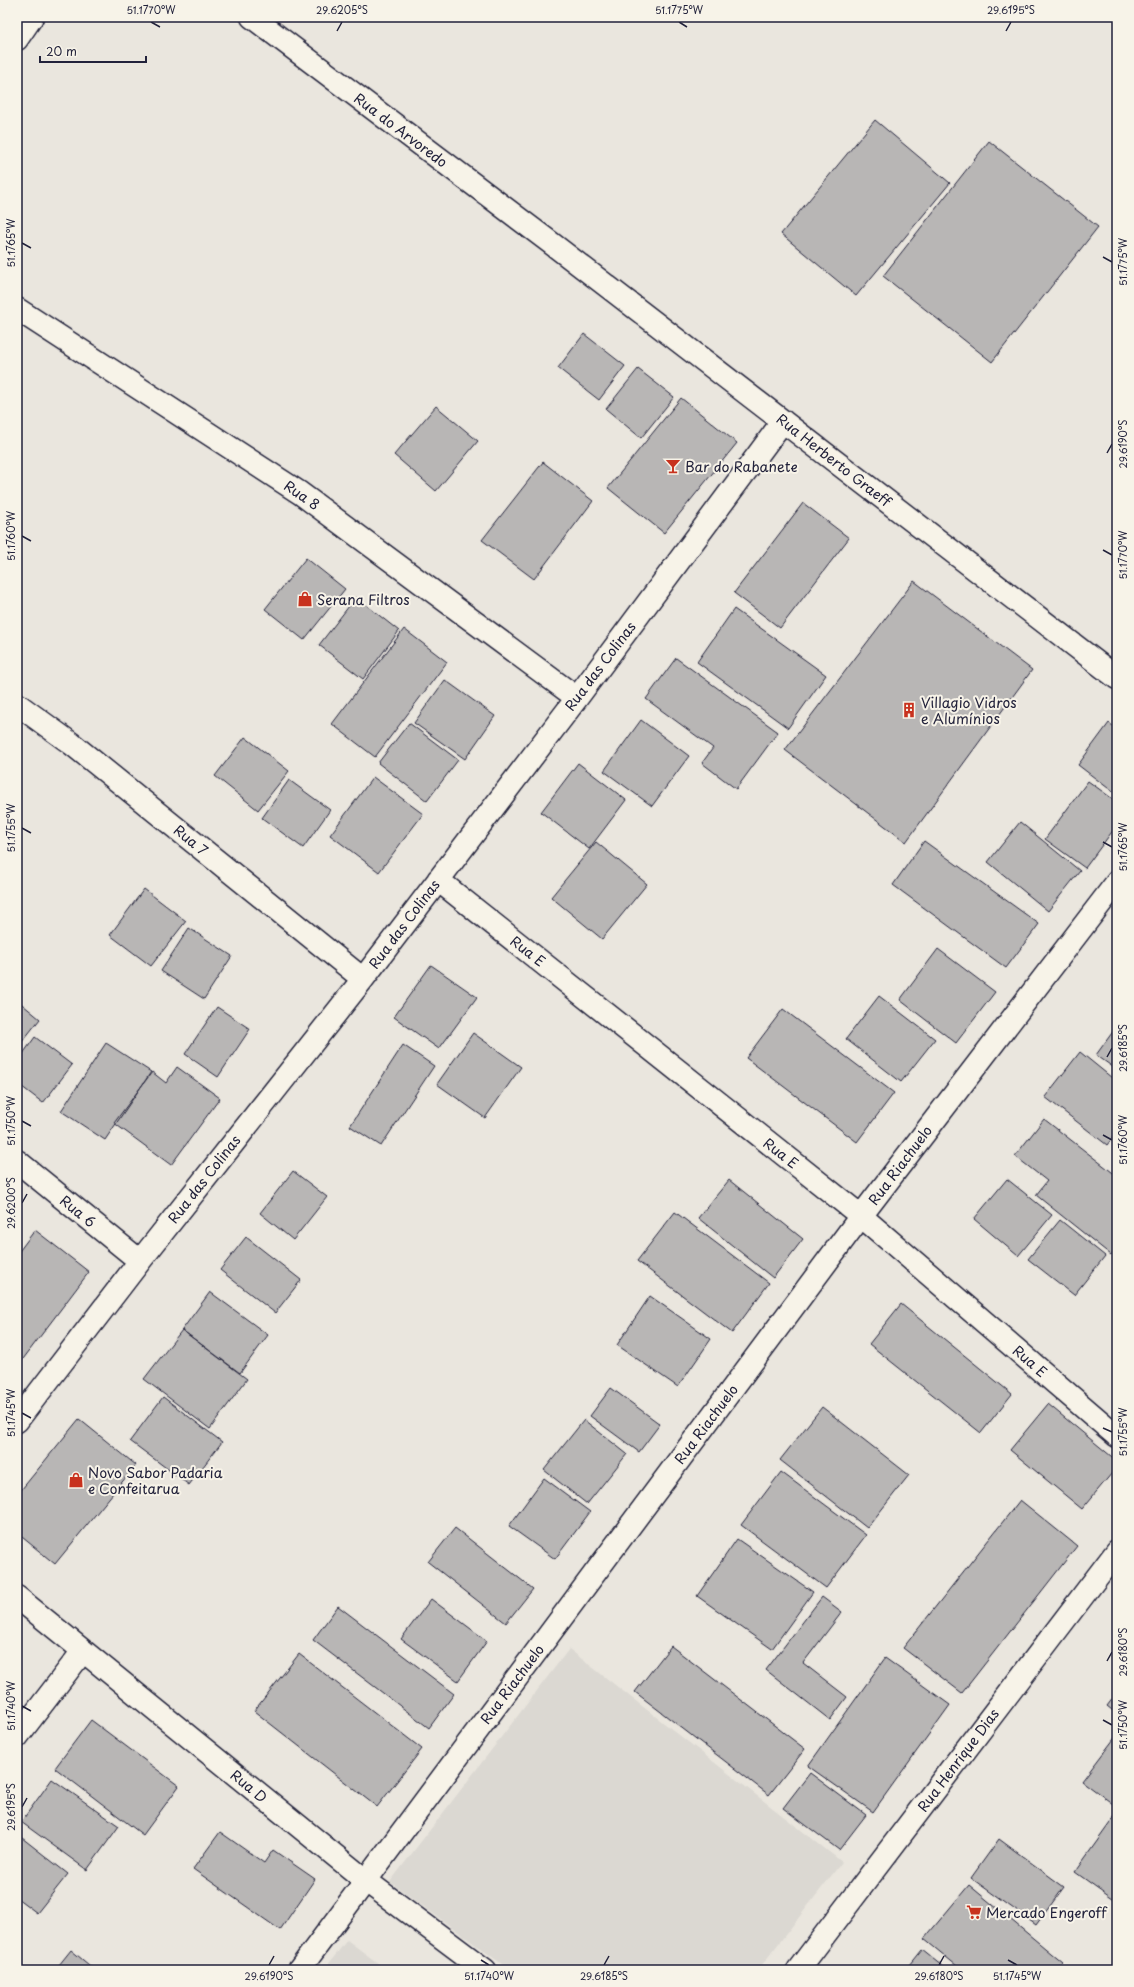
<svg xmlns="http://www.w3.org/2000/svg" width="1134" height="1987" viewBox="0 0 1134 1987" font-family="'Playpen Sans',sans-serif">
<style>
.built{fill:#dbd8d2}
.building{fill:#b8b6b5;stroke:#22223b}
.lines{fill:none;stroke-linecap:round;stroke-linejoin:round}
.minor-casing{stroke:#22223b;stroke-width:25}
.minor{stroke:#f7f3e8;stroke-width:22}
.ticks{fill:none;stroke:#22223b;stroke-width:1.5}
.labels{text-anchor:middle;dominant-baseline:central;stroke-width:4;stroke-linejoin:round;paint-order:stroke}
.street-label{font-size:14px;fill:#22223b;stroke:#f7f3e8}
.poi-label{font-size:14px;fill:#22223b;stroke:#f7f3e8;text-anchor:start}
.neatline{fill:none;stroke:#22223b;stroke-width:1.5}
.ticks-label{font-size:10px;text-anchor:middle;fill:#22223b}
</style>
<rect width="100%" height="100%" fill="#eae6de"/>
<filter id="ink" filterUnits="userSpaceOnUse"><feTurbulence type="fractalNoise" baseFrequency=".025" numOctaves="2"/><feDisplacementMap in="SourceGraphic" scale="8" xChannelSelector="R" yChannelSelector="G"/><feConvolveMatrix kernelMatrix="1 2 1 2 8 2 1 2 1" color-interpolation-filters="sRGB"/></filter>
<g filter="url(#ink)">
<path class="built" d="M569,1649L842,1862L758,1970H510L390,1882Z
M347,1940L387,1970H324Z"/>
<path class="building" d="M875,120L950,183L856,296L781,234Z
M989,141L1098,227L992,362L883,276Z
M584,334L625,366L599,400L558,368Z
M638,369L674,397L641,438L606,409Z
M681,398L737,443L664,533L608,488Z
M436,406L478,441L436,491L394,455Z
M543,462L593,501L534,579L482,540Z
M803,503L849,538L780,628L734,593Z
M306,558L345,589L304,640L265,609Z
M914,581L1032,670L906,842L785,750Z
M356,597L399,631L363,679L319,645Z
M734,609L826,675L788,728L697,662Z
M404,629L447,662L375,757L332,724Z
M676,658L778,732L736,789L702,763L713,748L646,699Z
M445,680L495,716L465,759L414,723Z
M641,720L689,756L652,806L604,771Z
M409,723L458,760L427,801L378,763Z
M1109,723L1117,729V795L1078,765Z
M245,737L289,771L258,810L215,776Z
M578,763L626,800L589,849L541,812Z
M373,777L423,814L379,872L330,835Z
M289,780L330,810L303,848L262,818Z
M1088,781L1117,802V825L1085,868L1045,839Z
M1020,822L1080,871L1048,911L988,862Z
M924,841L1039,924L1006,968L893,885Z
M596,842L647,884L602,939L551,897Z
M144,889L186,921L151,966L110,935Z
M189,928L232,956L204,999L161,971Z
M938,949L995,992L956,1043L900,1000Z
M431,965L477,997L439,1049L394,1017Z
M879,996L935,1039L901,1082L846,1039Z
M17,1000L40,1019L17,1048Z
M217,1007L250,1029L218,1077L185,1054Z
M783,1009L894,1093L857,1142L746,1058Z
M1117,1026V1070L1096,1055Z
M473,1033L521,1067L485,1118L437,1084Z
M35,1037L72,1065L43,1103L17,1083V1062Z
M106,1043L151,1072L105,1140L61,1111Z
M403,1045L434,1066L381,1146L350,1126Z
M1080,1052L1117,1082V1132L1107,1145L1045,1097Z
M177,1067L220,1098L171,1165L114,1123L152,1072L166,1083Z
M1044,1119L1117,1176V1248L1111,1255L1036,1195L1047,1181L1015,1156Z
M293,1171L327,1197L293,1240L260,1213Z
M1007,1179L1052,1215L1018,1256L974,1219Z
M729,1180L803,1239L773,1278L698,1218Z
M675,1212L769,1283L732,1333L637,1261Z
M1060,1220L1105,1256L1074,1295L1028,1259Z
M35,1230L89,1272L17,1367V1254Z
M246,1237L301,1280L275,1313L220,1270Z
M210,1292L268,1335L240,1373L182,1330Z
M650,1296L711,1339L678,1387L617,1345Z
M901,1304L1012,1394L981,1433L869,1344Z
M182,1330L247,1379L210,1429L144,1379Z
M611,1388L660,1424L639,1452L590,1416Z
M163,1397L222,1442L189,1485L130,1441Z
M1048,1404L1117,1461V1467L1082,1509L1010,1450Z
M822,1407L909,1475L867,1528L780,1460Z
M79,1419L136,1465L55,1564L17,1533V1495Z
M584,1420L627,1454L587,1504L544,1470Z
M781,1472L866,1535L826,1588L741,1525Z
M544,1478L590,1512L555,1559L509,1526Z
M1020,1500L1077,1546L962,1693L903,1648Z
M455,1528L533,1589L506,1623L428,1562Z
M737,1539L813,1592L772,1649L697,1596Z
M822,1597L842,1612L803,1663L847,1697L830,1720L766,1670Z
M431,1599L487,1641L458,1681L401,1639Z
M338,1606L454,1694L429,1728L313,1640Z
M671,1646L805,1749L769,1795L635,1692Z
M299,1654L422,1749L377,1807L254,1711Z
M885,1658L950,1705L873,1812L808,1766Z
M1117,1693V1714L1107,1706Z
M91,1720L179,1786L143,1835L55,1768Z
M1117,1735V1807L1082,1781Z
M810,1773L866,1815L839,1850L783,1808Z
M52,1779L119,1826L87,1870L21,1822Z
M1115,1816L1117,1817V1902L1075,1872Z
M220,1832L264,1863L273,1850L315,1879L280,1930L193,1869Z
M17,1834L68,1874L37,1913L17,1898Z
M999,1839L1064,1887L1036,1925L971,1878Z
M969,1885L1063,1963L1057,1970H962L924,1939Z
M71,1950L95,1970H55Z
M922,1950L947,1970H906Z"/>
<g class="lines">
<g class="minor-casing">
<path id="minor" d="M252,17L551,243L1117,678
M17,39L32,17
M17,309L300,493L577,698
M17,704L72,744L363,979
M438,880L861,1216L1117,1436
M17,1161L140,1261
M17,1421L140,1261L363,979L577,698L783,421
M17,1597L365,1880L485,1970
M17,1737L83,1651
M299,1970L861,1216L1117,882
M798,1970L1117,1551"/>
</g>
<use href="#minor" class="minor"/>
</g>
</g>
<path class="ticks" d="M151,22L160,27M679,22L687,27M337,31L342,22M1006,31L1011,22M22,243L31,248M1103,257L1112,262M1107,453L1112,444M22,536L31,541M1103,550L1112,555M22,828L31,833M1103,842L1112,847M1107,1057L1112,1048M22,1121L31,1126M1103,1135L1112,1140M22,1203L27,1194M22,1413L31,1418M1103,1428L1112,1432M1107,1661L1112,1652M22,1706L31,1711M1103,1720L1112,1725M22,1807L27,1798M481,1960L489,1965M1008,1960L1017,1965M269,1965L274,1956M604,1965L609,1956M939,1965L944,1956"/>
<defs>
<g id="bar-bare" transform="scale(1.2)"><path d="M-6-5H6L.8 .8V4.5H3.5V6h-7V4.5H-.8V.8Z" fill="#c8321e" stroke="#f7f3e8" stroke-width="2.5" paint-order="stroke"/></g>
<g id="shop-bare" transform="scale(1.2)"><path d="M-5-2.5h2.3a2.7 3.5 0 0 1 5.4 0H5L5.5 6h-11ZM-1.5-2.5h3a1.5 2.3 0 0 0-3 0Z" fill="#c8321e" stroke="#f7f3e8" stroke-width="2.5" paint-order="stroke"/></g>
<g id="building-bare" transform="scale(1.2)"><path d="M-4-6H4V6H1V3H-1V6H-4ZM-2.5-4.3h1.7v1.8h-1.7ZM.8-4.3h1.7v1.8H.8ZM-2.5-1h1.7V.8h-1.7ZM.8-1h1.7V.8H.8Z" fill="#c8321e" stroke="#f7f3e8" stroke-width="2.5" paint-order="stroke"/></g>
<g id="supermarket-bare" transform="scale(1.2)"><path d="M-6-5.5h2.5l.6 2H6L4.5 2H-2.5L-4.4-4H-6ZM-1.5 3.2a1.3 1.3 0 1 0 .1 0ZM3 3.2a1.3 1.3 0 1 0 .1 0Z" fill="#c8321e" stroke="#f7f3e8" stroke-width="2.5" paint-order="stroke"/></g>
</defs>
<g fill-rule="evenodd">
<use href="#bar-bare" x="673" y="466"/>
<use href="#shop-bare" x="305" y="599"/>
<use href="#building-bare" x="909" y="710"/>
<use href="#shop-bare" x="76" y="1480"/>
<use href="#supermarket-bare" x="974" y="1912"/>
</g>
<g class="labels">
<g class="street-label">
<text transform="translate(401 130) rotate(37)">Rua do Arvoredo</text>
<text transform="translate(834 460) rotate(38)">Rua Herberto Graeff</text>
<text transform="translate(302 495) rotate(35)">Rua 8</text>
<text transform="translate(600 666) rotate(-53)">Rua das Colinas</text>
<text transform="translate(191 840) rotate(39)">Rua 7</text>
<text transform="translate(404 924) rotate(-53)">Rua das Colinas</text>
<text transform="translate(528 951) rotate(38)">Rua E</text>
<text transform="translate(781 1153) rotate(38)">Rua E</text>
<text transform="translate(900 1165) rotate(-53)">Rua Riachuelo</text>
<text transform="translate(204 1179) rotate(-52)">Rua das Colinas</text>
<text transform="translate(78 1211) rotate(39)">Rua 6</text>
<text transform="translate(1030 1361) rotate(41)">Rua E</text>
<text transform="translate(706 1424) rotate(-53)">Rua Riachuelo</text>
<text transform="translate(512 1684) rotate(-53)">Rua Riachuelo</text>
<text transform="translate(958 1760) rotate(-53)">Rua Henrique Dias</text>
<text transform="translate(249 1786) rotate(39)">Rua D</text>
</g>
<g class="poi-label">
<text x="685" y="466">Bar do Rabanete</text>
<text x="317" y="599">Serana Filtros</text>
<text x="921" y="702">Villagio Vidros<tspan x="921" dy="16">e Alumínios</tspan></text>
<text x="88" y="1472">Novo Sabor Padaria<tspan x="88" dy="16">e Confeitarua</tspan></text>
<text x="986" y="1912">Mercado Engeroff</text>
</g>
</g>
<rect width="1134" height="1987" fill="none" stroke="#f7f3e8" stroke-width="44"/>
<path d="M40 56v6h106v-6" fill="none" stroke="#22223b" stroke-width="2"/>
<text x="46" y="56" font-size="12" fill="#22223b" stroke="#f7f3e8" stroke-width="3" paint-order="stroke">20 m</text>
<rect x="22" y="22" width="1090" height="1943" class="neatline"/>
<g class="ticks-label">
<text x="151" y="14">51.1770°W</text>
<text x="342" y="14">29.6205°S</text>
<text x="679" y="14">51.1775°W</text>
<text x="1011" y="14">29.6195°S</text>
<text transform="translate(11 243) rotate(-90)" y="4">51.1765°W</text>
<text transform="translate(1123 262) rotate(-90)" y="4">51.1775°W</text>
<text transform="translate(1123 444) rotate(-90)" y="4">29.6190°S</text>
<text transform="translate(11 536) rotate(-90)" y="4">51.1760°W</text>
<text transform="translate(1123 555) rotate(-90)" y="4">51.1770°W</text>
<text transform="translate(11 828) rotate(-90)" y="4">51.1755°W</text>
<text transform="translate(1123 847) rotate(-90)" y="4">51.1765°W</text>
<text transform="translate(1123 1048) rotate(-90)" y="4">29.6185°S</text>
<text transform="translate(11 1121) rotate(-90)" y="4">51.1750°W</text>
<text transform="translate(1123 1140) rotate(-90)" y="4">51.1760°W</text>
<text transform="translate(11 1203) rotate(-90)" y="4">29.6200°S</text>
<text transform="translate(11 1413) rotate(-90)" y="4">51.1745°W</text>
<text transform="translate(1123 1432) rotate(-90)" y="4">51.1755°W</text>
<text transform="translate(1123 1652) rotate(-90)" y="4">29.6180°S</text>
<text transform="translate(11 1706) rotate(-90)" y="4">51.1740°W</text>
<text transform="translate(1123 1725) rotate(-90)" y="4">51.1750°W</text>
<text transform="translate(11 1807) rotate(-90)" y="4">29.6195°S</text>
<text x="269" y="1980">29.6190°S</text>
<text x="489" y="1980">51.1740°W</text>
<text x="604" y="1980">29.6185°S</text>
<text x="939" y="1980">29.6180°S</text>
<text x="1017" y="1980">51.1745°W</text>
</g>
</svg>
